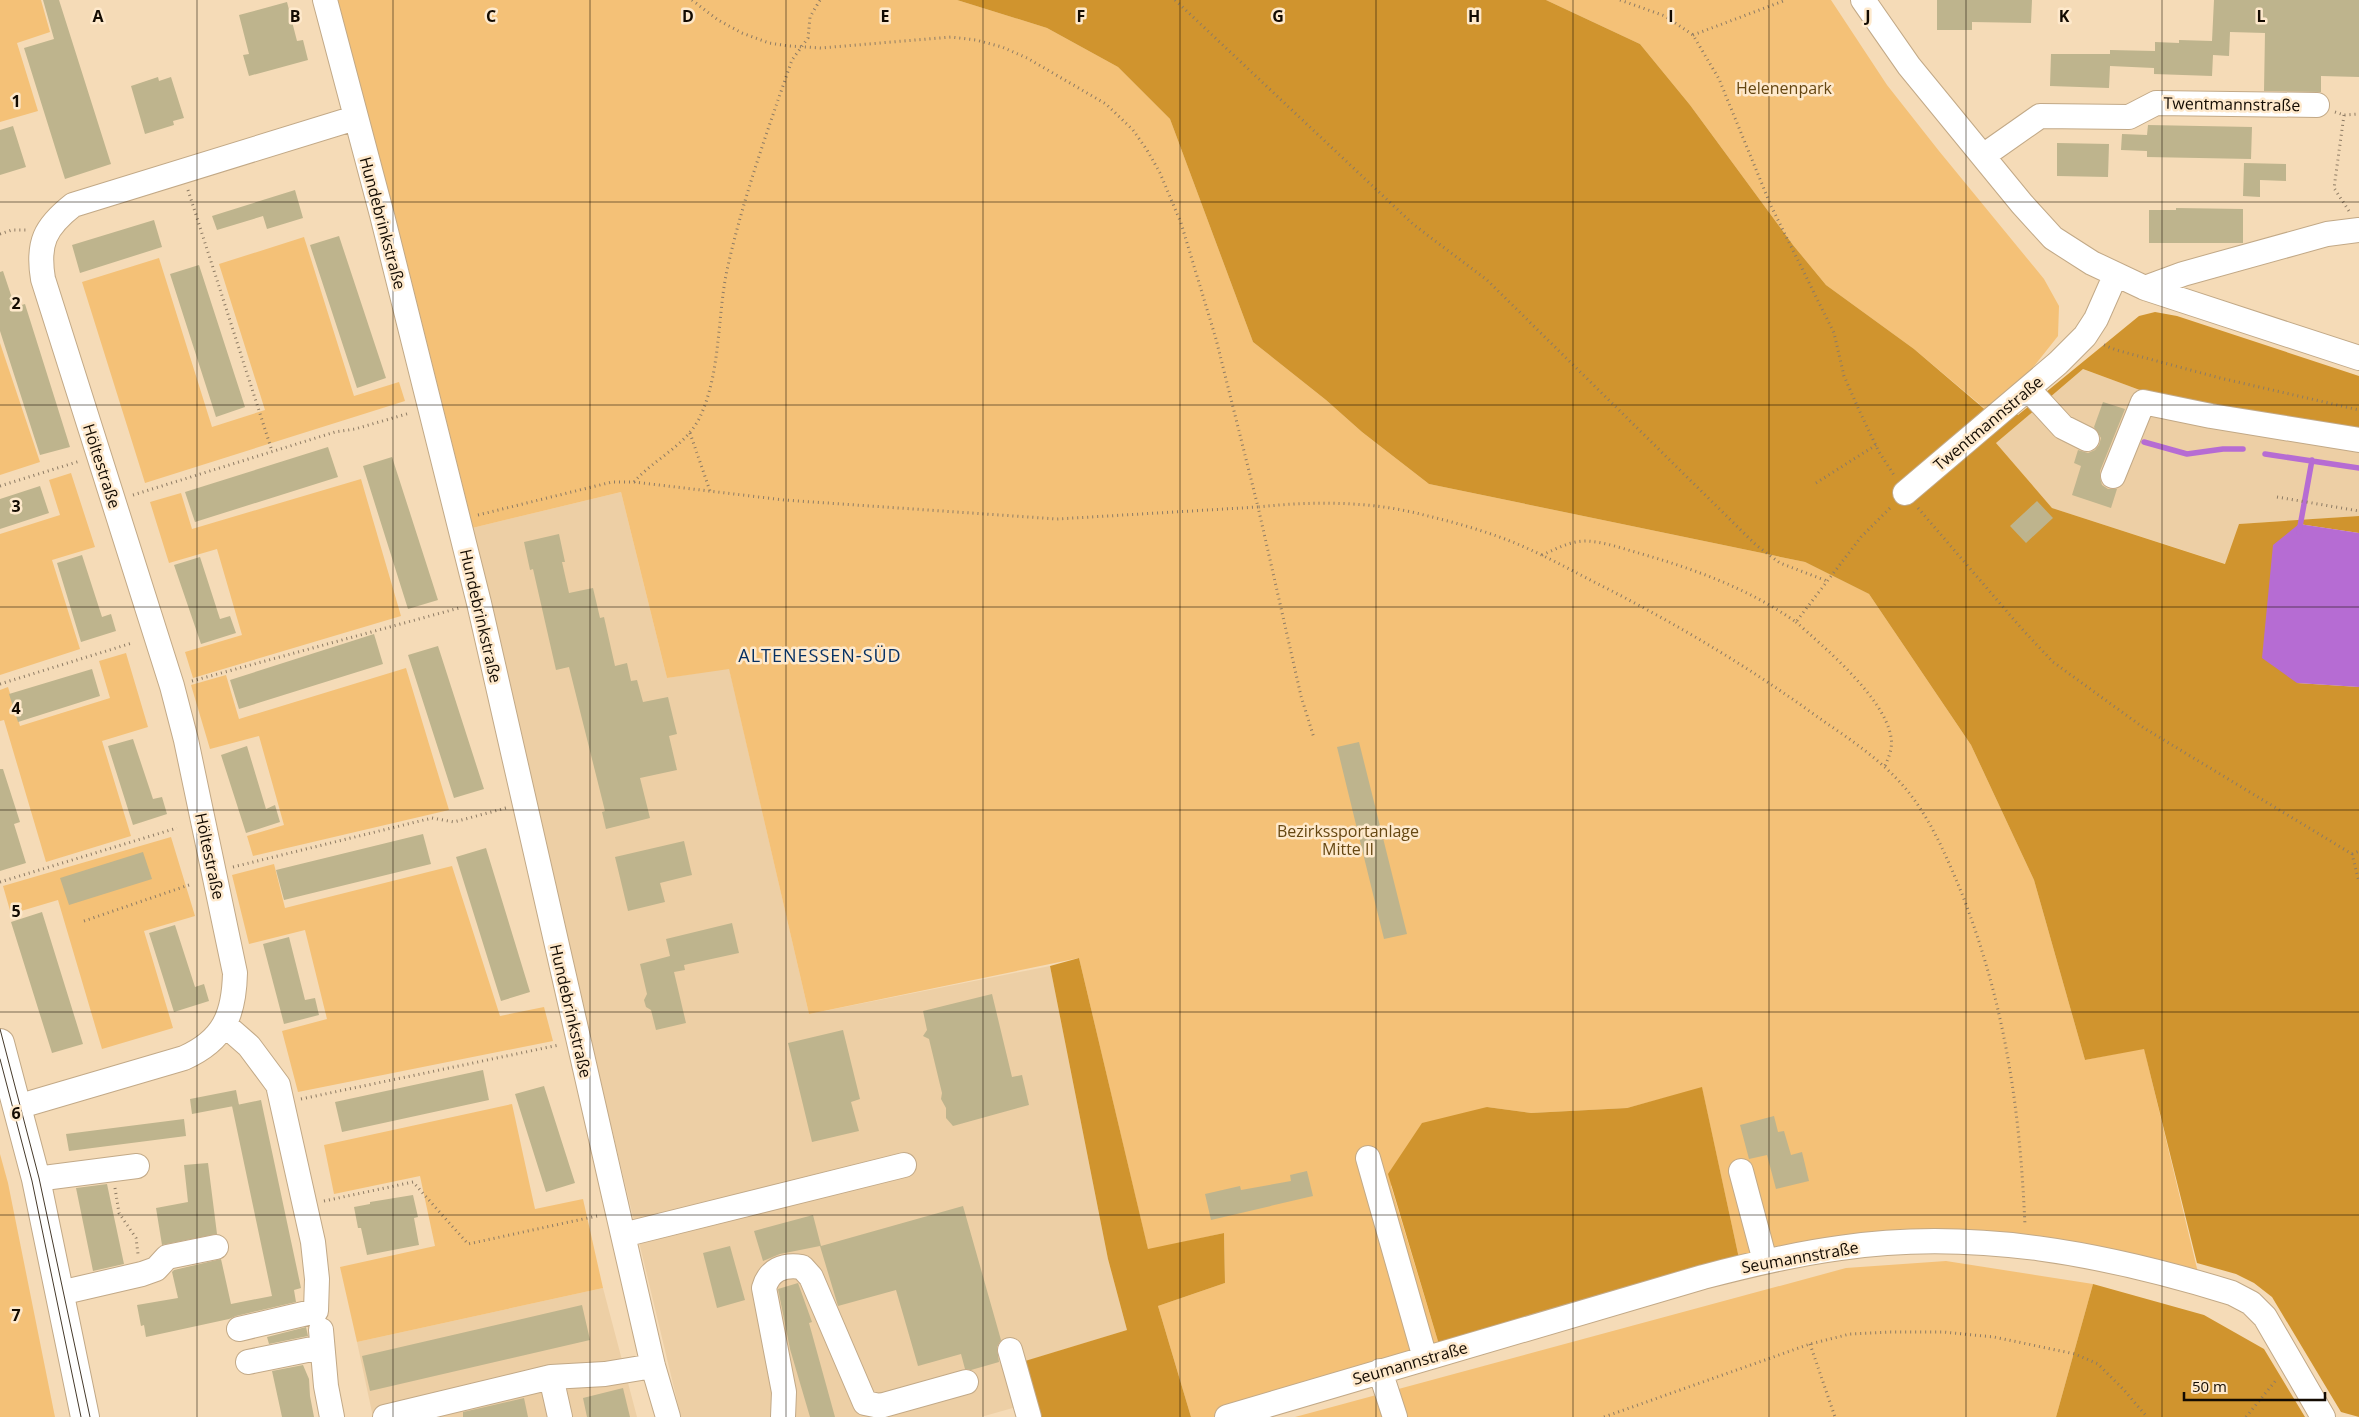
<svg xmlns="http://www.w3.org/2000/svg" width="2359" height="1417" viewBox="0 0 2359 1417" font-family="'Open Sans',sans-serif">
<style>
.built{fill:#edcfa5}
.green{fill:#f4c177}
.forest{fill:#d0942e}
.water{fill:#b66cd3}
.lines{fill:none;stroke-linecap:round;stroke-linejoin:round}
.stream{stroke:#b66cd3;stroke-width:5.5}
.building{fill:#beb48d}
.minor-casing{stroke:#c2a987;stroke-width:26}
.major-casing{stroke:#c2a987;stroke-width:30}
.path{stroke:#8d7b64;stroke-width:3;stroke-dasharray:1 4;stroke-linecap:butt}
.minor{stroke:#fff;stroke-width:24}
.major{stroke:#fff;stroke-width:28}
.tram{stroke:#45392a;stroke-width:1}
.grid{fill:none;stroke:#130b02;stroke-width:1;stroke-opacity:0.55}
.labels{text-anchor:middle;dominant-baseline:central;stroke-width:5;stroke-linejoin:round;paint-order:stroke}
.park-label{font-size:16px;fill:#664712;stroke:#fee9cc}
.street-label{font-size:16px;fill:#130b02;stroke:#fee9cc}
.neighbourhood-label{font-size:18px;letter-spacing:1px;fill:#053063;stroke:#fee9cc}
.grid-label{font-size:16px;text-anchor:middle;font-weight:bold;fill:#130b02;stroke:#fee9cc;stroke-width:5;stroke-linejoin:round;paint-order:stroke}
</style>
<rect width="100%" height="100%" fill="#f5dbb7"/>
<path class="built" d="M2083,369L2156,396L2359,431V516L2240,524L2226,564L2052,508L1996,443Z
M621,492L667,678L729,668L809,1014L1050,966L1108,1259L1127,1330L1023,1362L1020,1406L981,1417H681L468,529Z
M603,1288L637,1417H373L357,1342Z"/>
<path class="green" d="M0,0H41L50,32L17,43L38,111L0,122Z
M333,0H957L1047,28L1118,67L1170,119L1253,342L1326,400L1362,432L1429,484L1805,562L1869,594L1971,745L2034,880L2085,1060L2144,1048L2200,1281L2048,1244L1740,1263L1702,1088L1627,1108L1531,1113L1487,1107L1391,1186L1440,1348L1218,1417H1191L1158,1306L1225,1283L1224,1233L1148,1250L1079,958L809,1014L729,669L667,678L621,492L468,529Z
M1546,0H1831L1887,85L1939,151L2044,279L2059,306L2058,336L2005,403L1990,413L1914,349L1826,285L1793,245L1690,105L1640,44Z
M304,237L354,396L399,382L405,401L145,483L82,282L159,258L212,427L265,410L219,264Z
M0,343L40,462L0,475Z
M71,473L95,547L52,560L80,649L0,675V534L60,515L49,480Z
M361,479L401,616L193,678L185,652L242,635L217,549L169,563L150,502L181,493L192,529Z
M126,653L148,727L102,741L131,836L46,862L4,720L0,721V690L8,687L20,726L110,698L99,661Z
M406,668L449,810L253,856L247,836L284,825L259,736L210,749L191,685L226,675L239,719Z
M171,837L195,916L144,931L173,1028L102,1049L58,900L11,914L3,886Z
M274,864L285,908L452,866L500,1016L544,1007L553,1041L298,1092L282,1031L327,1019L305,930L249,944L232,875Z
M512,1104L535,1209L583,1199L603,1288L357,1342L340,1267L435,1246L420,1176L334,1194L324,1145Z
M0,1154L8,1183L55,1417H0Z
M1946,1261L2093,1284L2056,1417H1295L1846,1268Z"/>
<path class="forest" d="M957,0H1546L1640,44L1690,105L1793,245L1826,285L1914,349L1989,413L2005,403L2018,415L2139,316L2155,312L2177,316L2359,376V431L2156,396L2083,369L1996,443L2052,508L2225,564L2239,524L2359,516V533L2299,524L2297,683L2359,687V1417L2341,1412L2272,1297L2254,1283L2236,1274L2197,1263L2144,1049L2085,1060L2034,880L1971,745L1869,594L1805,562L1429,484L1362,432L1326,400L1253,342L1170,119L1118,67L1047,28Z
M1079,958L1148,1249L1224,1233L1225,1283L1158,1306L1191,1417H1041L1025,1361L1127,1330L1108,1259L1050,966Z
M1702,1087L1740,1263L1440,1348L1388,1174L1422,1123L1487,1107L1531,1113L1627,1108Z
M2093,1284L2204,1315L2264,1349L2305,1417H2056Z"/>
<path class="water" d="M2299,524L2359,533V687L2297,683L2262,658L2273,545Z"/>
<g class="lines">
<path class="stream" d="M2144,442L2187,454L2223,449H2243
M2265,454L2359,468
M2299,532L2312,460"/>
</g>
<path class="building" d="M43,0H59L111,164L65,179L24,48L54,39Z
M1937,0H2032L2031,23L1972,22V30H1937Z
M2214,0H2359V77L2321,76V92L2264,91L2265,33L2230,32L2229,56L2213,55L2212,76L2154,74V68L2110,66L2109,88L2050,86L2051,54H2110V50L2155,51V42L2179,43V40L2212,41Z
M287,2L297,41L303,40L308,60L249,76L243,55L249,54L239,15Z
M158,77L159,81L171,77L184,118L173,121L174,125L145,134L131,86Z
M2148,125L2252,127L2251,159L2147,157V151L2121,150L2122,134L2147,135Z
M13,126L26,167L0,175V130Z
M2057,143L2109,144L2108,177L2057,176Z
M2244,163L2286,164V181L2260,180V197L2243,196Z
M295,190L303,218L267,229L263,216L217,230L212,216Z
M2176,208L2243,209V243H2149V210H2176Z
M154,220L162,247L80,273L72,245Z
M339,236L386,378L357,388L310,245Z
M199,265L245,407L216,417L170,274Z
M3,271L15,307L25,304L70,447L40,455L0,331V272Z
M2103,402L2125,409L2100,471V478L2102,485L2108,489H2117L2111,508L2072,495L2081,466L2074,463L2078,450L2088,453L2095,450L2099,445L2101,438L2094,427Z
M328,447L338,477L195,522L185,492Z
M392,457L438,600L408,609L363,466Z
M40,486L49,513L0,529V499Z
M2037,501L2053,518L2026,543L2010,526Z
M559,534L565,562H562L569,593L593,588L600,618L604,617L615,666L627,663L631,681L637,680L643,702L668,697L677,734L669,736L677,770L640,778L650,818L606,829L602,812L605,811L569,667L556,670L533,569L530,570L524,542Z
M82,555L102,617L111,614L116,631L81,642L57,563Z
M200,557L220,619L230,616L236,633L201,644L174,565Z
M374,634L383,664L239,709L230,680Z
M438,646L484,789L454,798L408,655Z
M92,669L100,696L18,722L9,694Z
M133,739L153,799L162,797L167,814L133,825L108,746Z
M1359,742L1407,934L1384,939L1337,747Z
M247,746L266,809L275,805L280,822L246,833L221,755Z
M0,769H3L20,822L14,824L26,863L0,871Z
M423,834L431,864L284,900L276,870Z
M684,841L692,875L660,883L665,902L628,911L615,857Z
M486,848L530,992L501,1001L456,857Z
M143,852L152,879L69,905L60,878Z
M42,912L83,1044L52,1053L11,922Z
M732,923L739,953L684,965L685,970L674,972L686,1023L656,1030L651,1010L646,1007L644,1000L647,994L640,964L670,956L666,939Z
M175,925L195,987L204,984L209,1001L174,1012L149,933Z
M289,937L305,1000L315,998L319,1015L284,1024L263,944Z
M992,994L1012,1077L1022,1075L1029,1105L953,1126L946,1118V1108L941,1099L942,1093L929,1039L923,1036L927,1030L923,1011Z
M843,1030L860,1099L851,1102L859,1131L812,1142L788,1043Z
M483,1070L489,1100L342,1132L335,1102Z
M544,1086L575,1183L546,1192L515,1094Z
M236,1090L239,1105L192,1114L190,1099Z
M261,1100L301,1288L294,1290L296,1302L236,1316L229,1319L146,1337L144,1325L141,1326L137,1305L178,1298L172,1272L174,1270L221,1259L231,1304L272,1296L232,1106Z
M1774,1116L1778,1132L1784,1131L1791,1155L1802,1152L1809,1181L1776,1189L1767,1155L1749,1159L1740,1125Z
M184,1119L186,1136L69,1151L66,1134Z
M208,1163L217,1234L162,1245L156,1208L188,1202L184,1165Z
M1307,1171L1313,1196L1211,1220L1205,1194L1240,1186L1241,1190L1291,1181L1290,1175Z
M107,1184L124,1264L93,1271L76,1188Z
M413,1195L418,1217L414,1218L419,1245L367,1255L361,1228H358L354,1207L370,1204V1202Z
M963,1206L1001,1340L997,1347L999,1362L971,1370L965,1369L961,1354L918,1366L896,1290L838,1306L820,1246L780,1254L763,1261L754,1231L813,1215L821,1246Z
M730,1246L745,1300L717,1308L703,1253Z
M798,1283L812,1322L809,1323L835,1417H810L790,1349L778,1289Z
M582,1305L590,1340L370,1391L362,1356Z
M306,1327L308,1336L269,1344L267,1337Z
M303,1365L309,1379L310,1396L314,1417H282L272,1371Z
M623,1388L630,1417H587L583,1398Z
M524,1398L528,1417H463V1412Z"/>
<g class="lines">
<g class="minor-casing">
<path id="minor" d="M325,0L382,215L479,603L623,1235L653,1366L668,1417
M1863,0L1909,66L2022,204L2053,238L2092,263L2145,288L2359,358
M1983,156L2040,116L2129,117L2156,103L2317,105
M2145,288L2183,274L2327,234L2359,230
M2028,389L2063,427L2087,439
M2113,476L2143,402L2211,416L2359,440
M1905,493L2058,363L2085,336L2096,319L2115,276
M225,1025L249,1046L278,1085L313,1242L317,1279L316,1311L239,1329
M17,1107L184,1058C224,1040 234,1015 235,973L186,740L172,686L43,279C37,243 45,227 73,205L355,118
M1368,1158L1425,1358
M1741,1171L1765,1261
M36,1179L137,1166
M623,1235L904,1165
M60,1293L142,1274L156,1269L167,1257L216,1247
M321,1330L326,1386L332,1417
M1010,1350L1029,1417
M248,1362L322,1347
M1380,1371L1395,1417
M385,1417L551,1377
M560,1417L551,1377L605,1374L653,1366
M783,1417L784,1392L764,1288C769,1270 783,1264 802,1267L811,1277L865,1403L880,1406L966,1382
M1227,1417L1703,1277C1749,1265 1794,1254 1840,1248C1973,1228 2106,1254 2232,1293L2251,1303L2265,1317L2323,1417"/>
</g>
<g class="major-casing">
<path id="major" d="M0,1043L36,1179L85,1417"/>
</g>
<path class="path" d="M692,0L718,20L742,33L769,43L789,46L821,48L951,37L976,40L1002,47L1027,58L1106,104L1133,130L1147,150L1160,173L1181,223L1216,339L1258,507C1313,501 1371,501 1424,515C1453,522 1482,530 1510,541C1543,554 1574,572 1606,588C1680,626 1752,669 1819,718C1851,740 1886,763 1910,794C1933,824 1948,860 1962,894C2005,1004 2020,1109 2025,1226
M1175,0L1414,225L1487,280L1756,545L1780,563L1827,581
M1620,0L1665,16L1693,35L1719,79L1771,206L1834,333L1844,376L1859,410L1879,452L1894,475
M1693,35L1786,0
M2335,112L2344,115L2359,114
M2344,115L2334,188L2349,211
M188,190L272,451
M0,234L12,230H27
M2104,345L2116,350L2220,378L2359,410
M690,433L710,491
M634,482C654,459 684,447 699,419C721,374 717,318 727,270C743,198 768,129 792,60L808,38L810,17L820,0
M1816,483L1876,445
M0,486L80,461
M133,495L335,432L355,429L410,413
M2277,497L2359,511
M1918,508L2022,629L2053,662L2144,728L2352,854L2359,882
M478,515L612,482H634L784,500L1057,519L1258,507L1301,696L1314,738
M1542,555C1556,549 1570,541 1586,541C1605,542 1624,549 1642,554C1697,570 1749,589 1796,622L1861,537L1892,506
M1796,622C1825,648 1884,697 1891,737C1893,747 1889,757 1885,766
M192,681L459,608
M0,684L132,643
M2352,854L2359,851
M233,867L432,818L454,822L506,808
M0,882L177,828
M84,921L189,885
M301,1099L559,1045
M115,1188L119,1213L136,1238L138,1254
M324,1201L413,1182L468,1244L597,1216
M1810,1344L1835,1417
M1604,1417L1810,1344L1850,1334L1890,1332H1943L1994,1337L2075,1354L2098,1364L2124,1390L2147,1417
M2246,1417L2277,1379"/>
<use href="#minor" class="minor"/>
<use href="#major" class="major"/>
<path class="tram" d="M0,1029L39,1178L90,1417
M0,1059L32,1181L81,1417"/>
</g>
<path class="grid" d="M197,0V1417M393,0V1417M590,0V1417M786,0V1417M983,0V1417M1180,0V1417M1376,0V1417M1573,0V1417M1769,0V1417M1966,0V1417M2162,0V1417M0,202H2359M0,405H2359M0,607H2359M0,810H2359M0,1012H2359M0,1215H2359"/>
<g class="labels">
<g class="park-label">
<text x="1784" y="88">Helenenpark</text>
<text x="1348" y="831">Bezirkssportanlage<tspan x="1348" dy="18">Mitte II</tspan></text>
</g>
<g class="street-label">
<text transform="translate(2232 104) rotate(1)">Twentmannstraße</text>
<text transform="translate(383 223) rotate(75)">Hundebrinkstraße</text>
<text transform="translate(1988 423) rotate(-40)">Twentmannstraße</text>
<text transform="translate(102 466) rotate(72)">Höltestraße</text>
<text transform="translate(481 616) rotate(77)">Hundebrinkstraße</text>
<text transform="translate(210 856) rotate(78)">Höltestraße</text>
<text transform="translate(571 1011) rotate(77)">Hundebrinkstraße</text>
<text transform="translate(1800 1257) rotate(-10)">Seumannstraße</text>
<text transform="translate(1410 1363) rotate(-16)">Seumannstraße</text>
</g>
<g class="neighbourhood-label">
<text x="820" y="655">ALTENESSEN-SÜD</text>
</g>
</g>
<g class="grid-label">
<text x="98" y="22">A</text>
<text x="295" y="22">B</text>
<text x="491" y="22">C</text>
<text x="688" y="22">D</text>
<text x="885" y="22">E</text>
<text x="1081" y="22">F</text>
<text x="1278" y="22">G</text>
<text x="1474" y="22">H</text>
<text x="1671" y="22">I</text>
<text x="1868" y="22">J</text>
<text x="2064" y="22">K</text>
<text x="2261" y="22">L</text>
<text x="16" y="107">1</text>
<text x="16" y="309">2</text>
<text x="16" y="512">3</text>
<text x="16" y="714">4</text>
<text x="16" y="917">5</text>
<text x="16" y="1119">6</text>
<text x="16" y="1321">7</text>
</g>
<path d="M2184 1392v8h141v-8" fill="none" stroke="#130b02" stroke-width="2.5"/>
<text x="2192" y="1392" font-size="15" fill="#130b02" stroke="#fee9cc" stroke-width="4" paint-order="stroke">50 m</text>
</svg>
